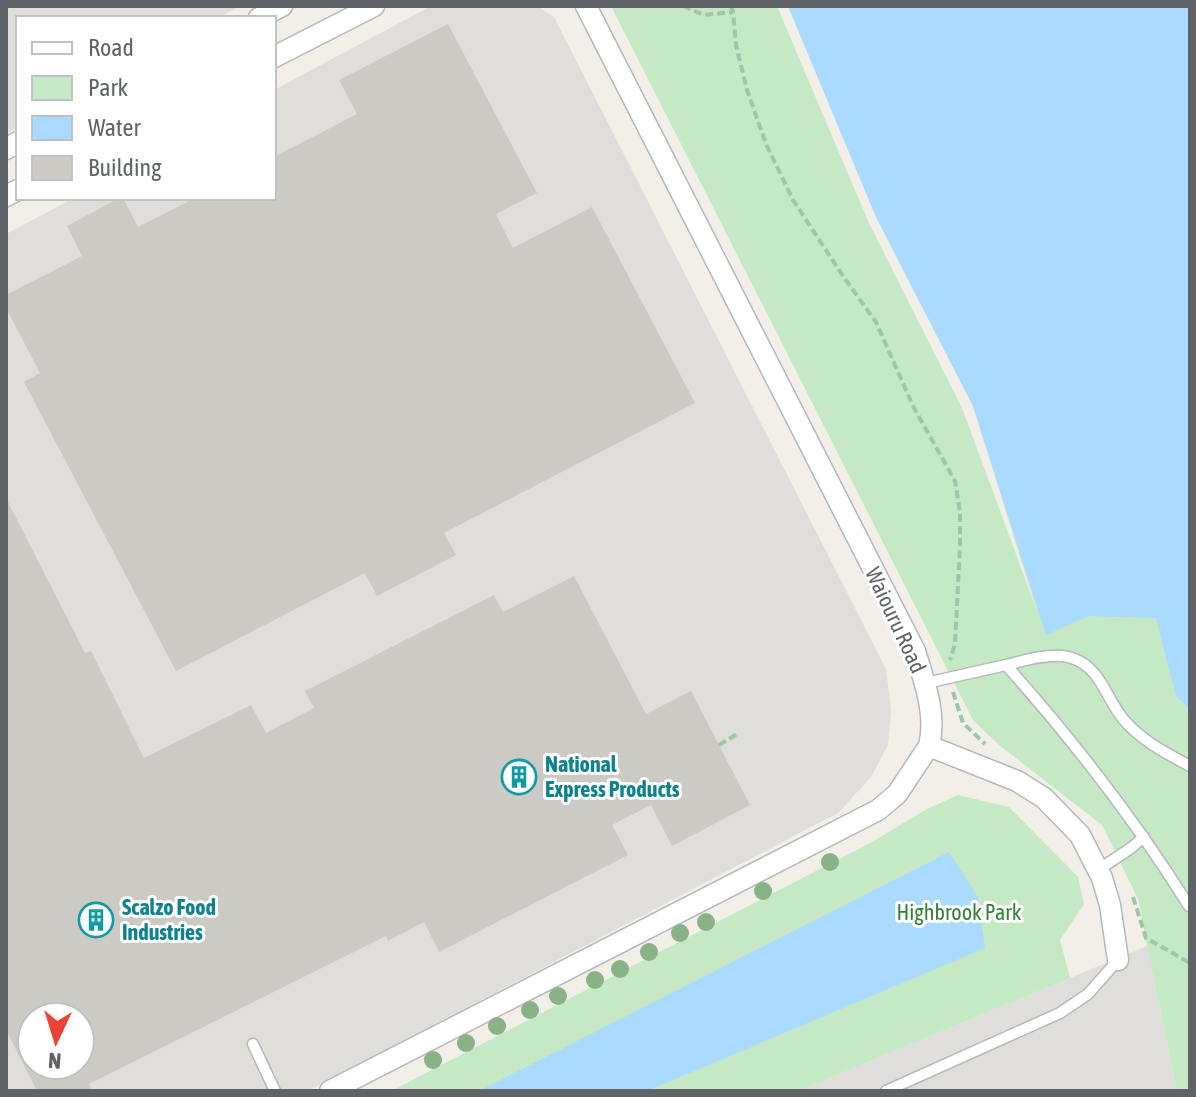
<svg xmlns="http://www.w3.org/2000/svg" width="1196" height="1097" viewBox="0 0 1196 1097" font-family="'Asap Condensed',sans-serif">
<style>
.industrial{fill:#e0deda;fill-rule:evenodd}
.green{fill:#c5e8c5}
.water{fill:#aadaff}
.building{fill:#cccac5;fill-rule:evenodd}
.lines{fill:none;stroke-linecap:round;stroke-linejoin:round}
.lane-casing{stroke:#b5b8bc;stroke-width:13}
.street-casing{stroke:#b5b8bc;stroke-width:23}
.path{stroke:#9cc7a9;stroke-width:4;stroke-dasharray:8 4;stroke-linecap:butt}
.lane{stroke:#fff;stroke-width:10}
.street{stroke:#fff;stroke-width:20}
.tree{fill:#89b387}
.labels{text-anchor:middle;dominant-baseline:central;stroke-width:6;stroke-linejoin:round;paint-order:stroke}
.street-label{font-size:22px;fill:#5f6368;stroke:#fff}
.culture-label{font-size:22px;font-weight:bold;fill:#0d838f;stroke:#fff;text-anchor:start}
.park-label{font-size:22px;fill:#348238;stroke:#fff}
</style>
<rect width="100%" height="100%" fill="#f1efe8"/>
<path class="industrial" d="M6,6H240L218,18H18V127L6,133Z
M431,6H537L554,17L886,669L891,710L888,745L871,777L838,813L308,1091H6V234L74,198H274V90ZM32,1017H80V1065H32Z
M1147,946L1177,1091H798Z"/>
<path class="green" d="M611,6H777L868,221L962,408L1037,611L973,406L876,217L788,6H1190L1176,695L1190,709V1091H1177L1147,946L1139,901L1102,825L999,745L973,720Z
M958,795L1009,807L1078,877L1084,904L1060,940L1070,978L798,1091H391L872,842L925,810Z"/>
<path class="water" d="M788,6H1190V709L1176,696L1156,618L1088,616L1046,635L973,406L876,217Z
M949,852L978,897L985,948L647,1091H479Z"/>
<path class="building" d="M448,24L537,193L496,214L513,248L592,207L695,403L444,533L456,555L377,596L365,573L176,671L24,382L40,373L6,308V295L82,256L67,226L119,198H123L138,227L195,198H274V157L357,114L339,80Z
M6,498L85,653L91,651L144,758L251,705L266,733L314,708L305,691L494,595L503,612L574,576L646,714L691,691L750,805L672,846L651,805L612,825L628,855L439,952L424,922L388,941L386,936L89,1084L92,1091H37L6,1030ZM32,1017H80V1065H32Z"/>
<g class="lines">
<g class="lane-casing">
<path id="lane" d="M1006,665C1039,657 1073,644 1097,677C1107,691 1113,707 1124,720C1142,741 1166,753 1190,766
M926,683L1006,665C1073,740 1135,820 1189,906
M1098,870L1131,848L1144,837
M253,1044L275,1091
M886,1091L1060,1013L1088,994L1118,960"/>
</g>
<g class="street-casing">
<path id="street" d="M259,18L282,6
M274,57L374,6
M6,149L18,142
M6,196L18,190
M929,746L1017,781L1044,798L1080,835L1102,878L1110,905L1118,960
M330,1091L878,810L897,794L929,746C937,714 924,681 915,651L586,6"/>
</g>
<path class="path" d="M683,6L704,15L733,12
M731,6L733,12L736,45L747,90L766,144L793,200L845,279L876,322L913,406L955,481L960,512V546L955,644L950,660
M953,692L963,723L985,744
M719,745L737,734
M1133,897L1146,938L1190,963"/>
<use href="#lane" class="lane"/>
<use href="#street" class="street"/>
</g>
<g class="tree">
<circle cx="830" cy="862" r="9"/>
<circle cx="763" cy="891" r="9"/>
<circle cx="706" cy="922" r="9"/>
<circle cx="680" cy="933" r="9"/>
<circle cx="649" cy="952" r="9"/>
<circle cx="620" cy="969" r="9"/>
<circle cx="595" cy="980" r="9"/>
<circle cx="558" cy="996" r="9"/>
<circle cx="530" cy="1010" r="9"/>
<circle cx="497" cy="1026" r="9"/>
<circle cx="466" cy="1043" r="9"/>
<circle cx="433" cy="1060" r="9"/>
</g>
<defs>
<g id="building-ring" transform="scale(1.8)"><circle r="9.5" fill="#fff" stroke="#0f9aa8" stroke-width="1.5"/><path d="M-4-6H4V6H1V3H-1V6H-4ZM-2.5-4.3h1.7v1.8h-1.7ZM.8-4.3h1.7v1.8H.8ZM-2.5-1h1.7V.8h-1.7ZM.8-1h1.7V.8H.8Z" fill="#0f9aa8"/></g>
</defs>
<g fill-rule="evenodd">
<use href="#building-ring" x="519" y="777"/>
<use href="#building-ring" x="96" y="920"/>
</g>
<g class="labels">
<g class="street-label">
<text transform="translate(896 620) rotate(65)">Waiouru Road</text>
</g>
<g class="culture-label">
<text x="545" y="764">National<tspan x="545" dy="25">Express Products</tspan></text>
<text x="122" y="907">Scalzo Food<tspan x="122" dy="25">Industries</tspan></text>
</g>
<g class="park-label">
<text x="959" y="912">Highbrook Park</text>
</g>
</g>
<rect width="1196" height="1097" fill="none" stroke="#5f6368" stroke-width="16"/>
<rect x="16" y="16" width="260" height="184" fill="#ffffff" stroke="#bfc1c3" stroke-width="2"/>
<rect x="32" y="42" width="40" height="12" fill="#ffffff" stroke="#bfc1c3" stroke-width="2"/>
<text x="88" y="56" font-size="24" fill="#5f6368">Road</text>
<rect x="32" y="76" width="40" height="24" fill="#c5e8c5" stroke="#bfc1c3" stroke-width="2"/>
<text x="88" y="96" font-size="24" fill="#5f6368">Park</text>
<rect x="32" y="116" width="40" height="24" fill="#aadaff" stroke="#bfc1c3" stroke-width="2"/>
<text x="88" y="136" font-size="24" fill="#5f6368">Water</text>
<rect x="32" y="156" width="40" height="24" fill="#cccac5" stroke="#bfc1c3" stroke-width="2"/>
<text x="88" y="176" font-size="24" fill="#5f6368">Building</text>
<g transform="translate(56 1041) rotate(184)"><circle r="38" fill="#ffffff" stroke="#bfc1c3" stroke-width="2"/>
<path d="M0-6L14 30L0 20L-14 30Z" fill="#ea4335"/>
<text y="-12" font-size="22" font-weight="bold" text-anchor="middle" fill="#5f6368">N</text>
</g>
</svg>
